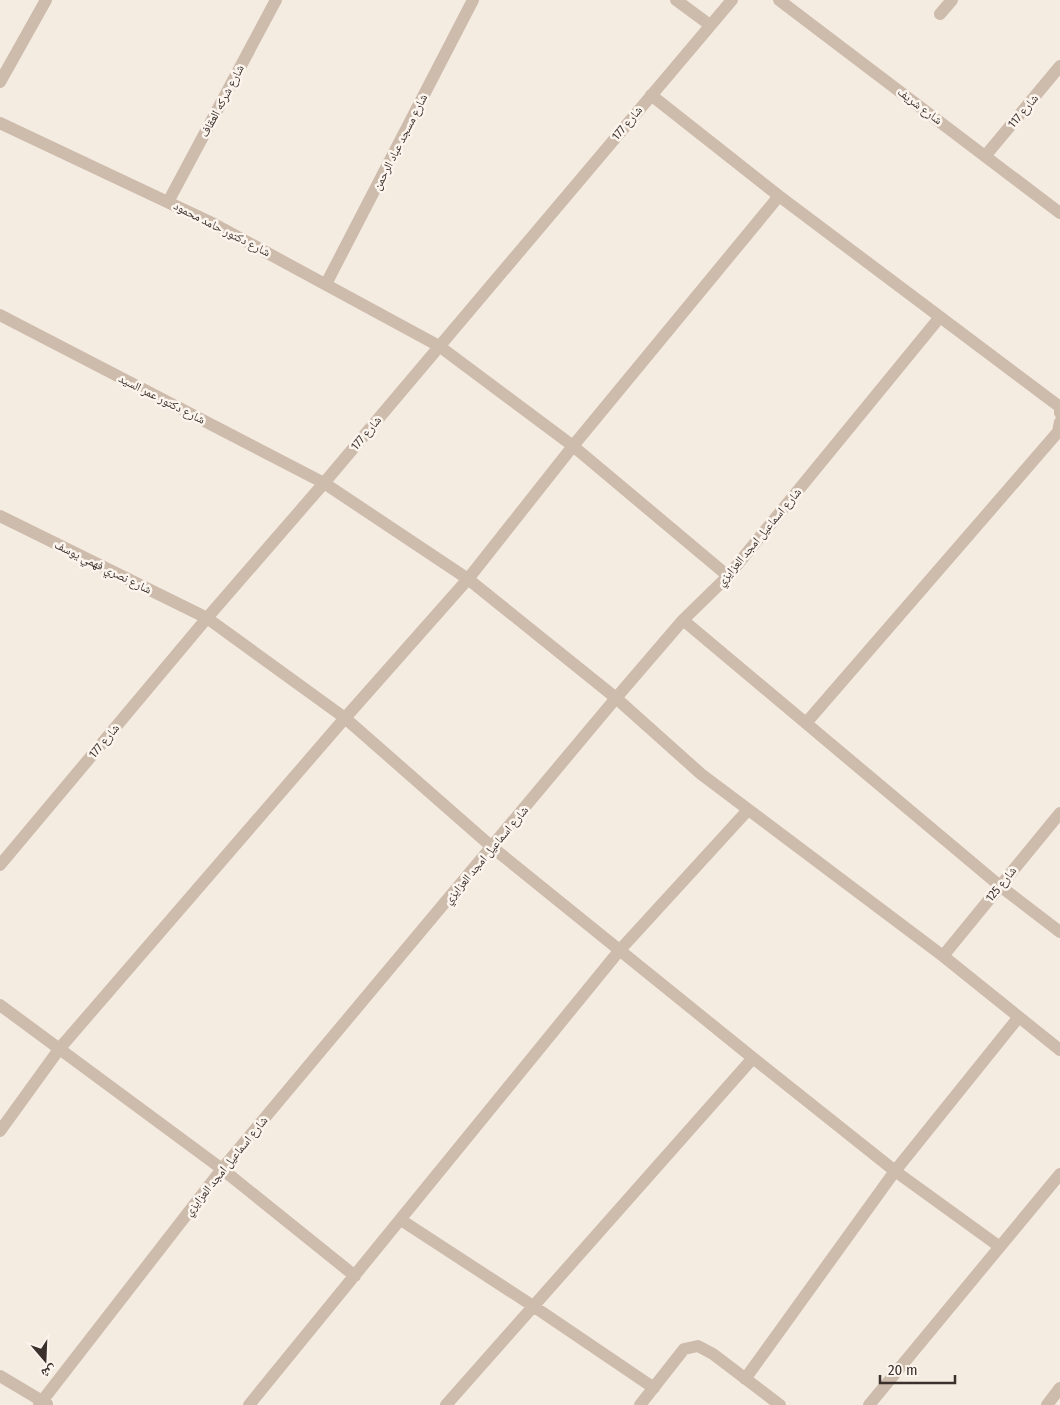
<svg xmlns="http://www.w3.org/2000/svg" width="1060" height="1405" viewBox="0 0 1060 1405" font-family="'Fira Sans Condensed','Noto Naskh Arabic',sans-serif">
<style>
.lines{fill:none;stroke-linecap:round;stroke-linejoin:round}
.minor{stroke:#cdbbac;stroke-width:12}
.labels{text-anchor:middle;dominant-baseline:central;stroke-width:5;stroke-linejoin:round;paint-order:stroke}
.street-label{font-size:12px;fill:#3b302b;stroke:#fbf5ee}
</style>
<rect width="100%" height="100%" fill="#f4ebe1"/>
<g class="lines">
<path class="minor" d="M676,0L710,25
M779,0L1060,213
M940,14L952,0
M0,82L46,0
M651,95L779,196L1060,407V413
M0,123L214,224L439,346L573,446L728,576
M986,155L1060,66
M168,202L276,0
M326,284L473,0
M0,315L324,483L468,579L616,698L701,774L943,956L1060,1050
M0,516L207,618L345,718L492,847L753,1058L446,1405
M683,620L1000,886L1060,932
M806,723L1058,432L1060,422
M0,865L207,618L324,483L732,0
M943,956L1060,813
M0,1005L222,1169L355,1276
M753,1058L895,1171L1000,1247
M0,1131L60,1048L345,718L468,579L573,446L779,196
M401,1220L533,1306L654,1388
M0,1376L47,1404
M745,1379L895,1171L1018,1018
M39,1405L222,1169L616,698L683,620L728,576L940,317
M249,1405L619,951L748,810
M640,1405L684,1349L698,1346L713,1354L780,1405
M869,1405L1060,1174
M1047,1405L1060,1388"/>
</g>
<g class="labels">
<g class="street-label">
<text transform="translate(222 101) rotate(-62)">شارع شركه العقاف</text>
<text transform="translate(920 106) rotate(37)">شارع شريف</text>
<text transform="translate(1023 111) rotate(-50)">شارع 117</text>
<text transform="translate(627 123) rotate(-50)">شارع 177</text>
<text transform="translate(400 142) rotate(-63)">شارع مسجد عباد الرحمن</text>
<text transform="translate(222 229) rotate(27)">شارع دكتور حامد محمود</text>
<text transform="translate(162 399) rotate(27)">شارع دكتور عمر السيد</text>
<text transform="translate(366 433) rotate(-50)">شارع 177</text>
<text transform="translate(759 537) rotate(-50)">شارع اسماعيل امجد العزايزي</text>
<text transform="translate(103 567) rotate(26)">شارع نصري فهمي يوسف</text>
<text transform="translate(104 741) rotate(-50)">شارع 177</text>
<text transform="translate(486 855) rotate(-50)">شارع اسماعيل امجد العزايزي</text>
<text transform="translate(1001 884) rotate(-51)">شارع 125</text>
<text transform="translate(226 1166) rotate(-51)">شارع اسماعيل امجد العزايزي</text>
</g>
</g>
<g transform="translate(45 1360) rotate(161)" stroke="#fbf5ee" stroke-width="4" paint-order="stroke">
<path d="M0-4L9 19L0 12L-9 19Z" fill="#3b302b"/>
<text y="-8" font-size="14" font-weight="bold" text-anchor="middle" fill="#3b302b">ش</text>
</g>
<path d="M880 1375v8h75v-8" fill="none" stroke="#3b302b" stroke-width="2.5"/>
<text x="888" y="1375" font-size="15" fill="#3b302b" stroke="#fbf5ee" stroke-width="4" paint-order="stroke">20 m</text>
</svg>
